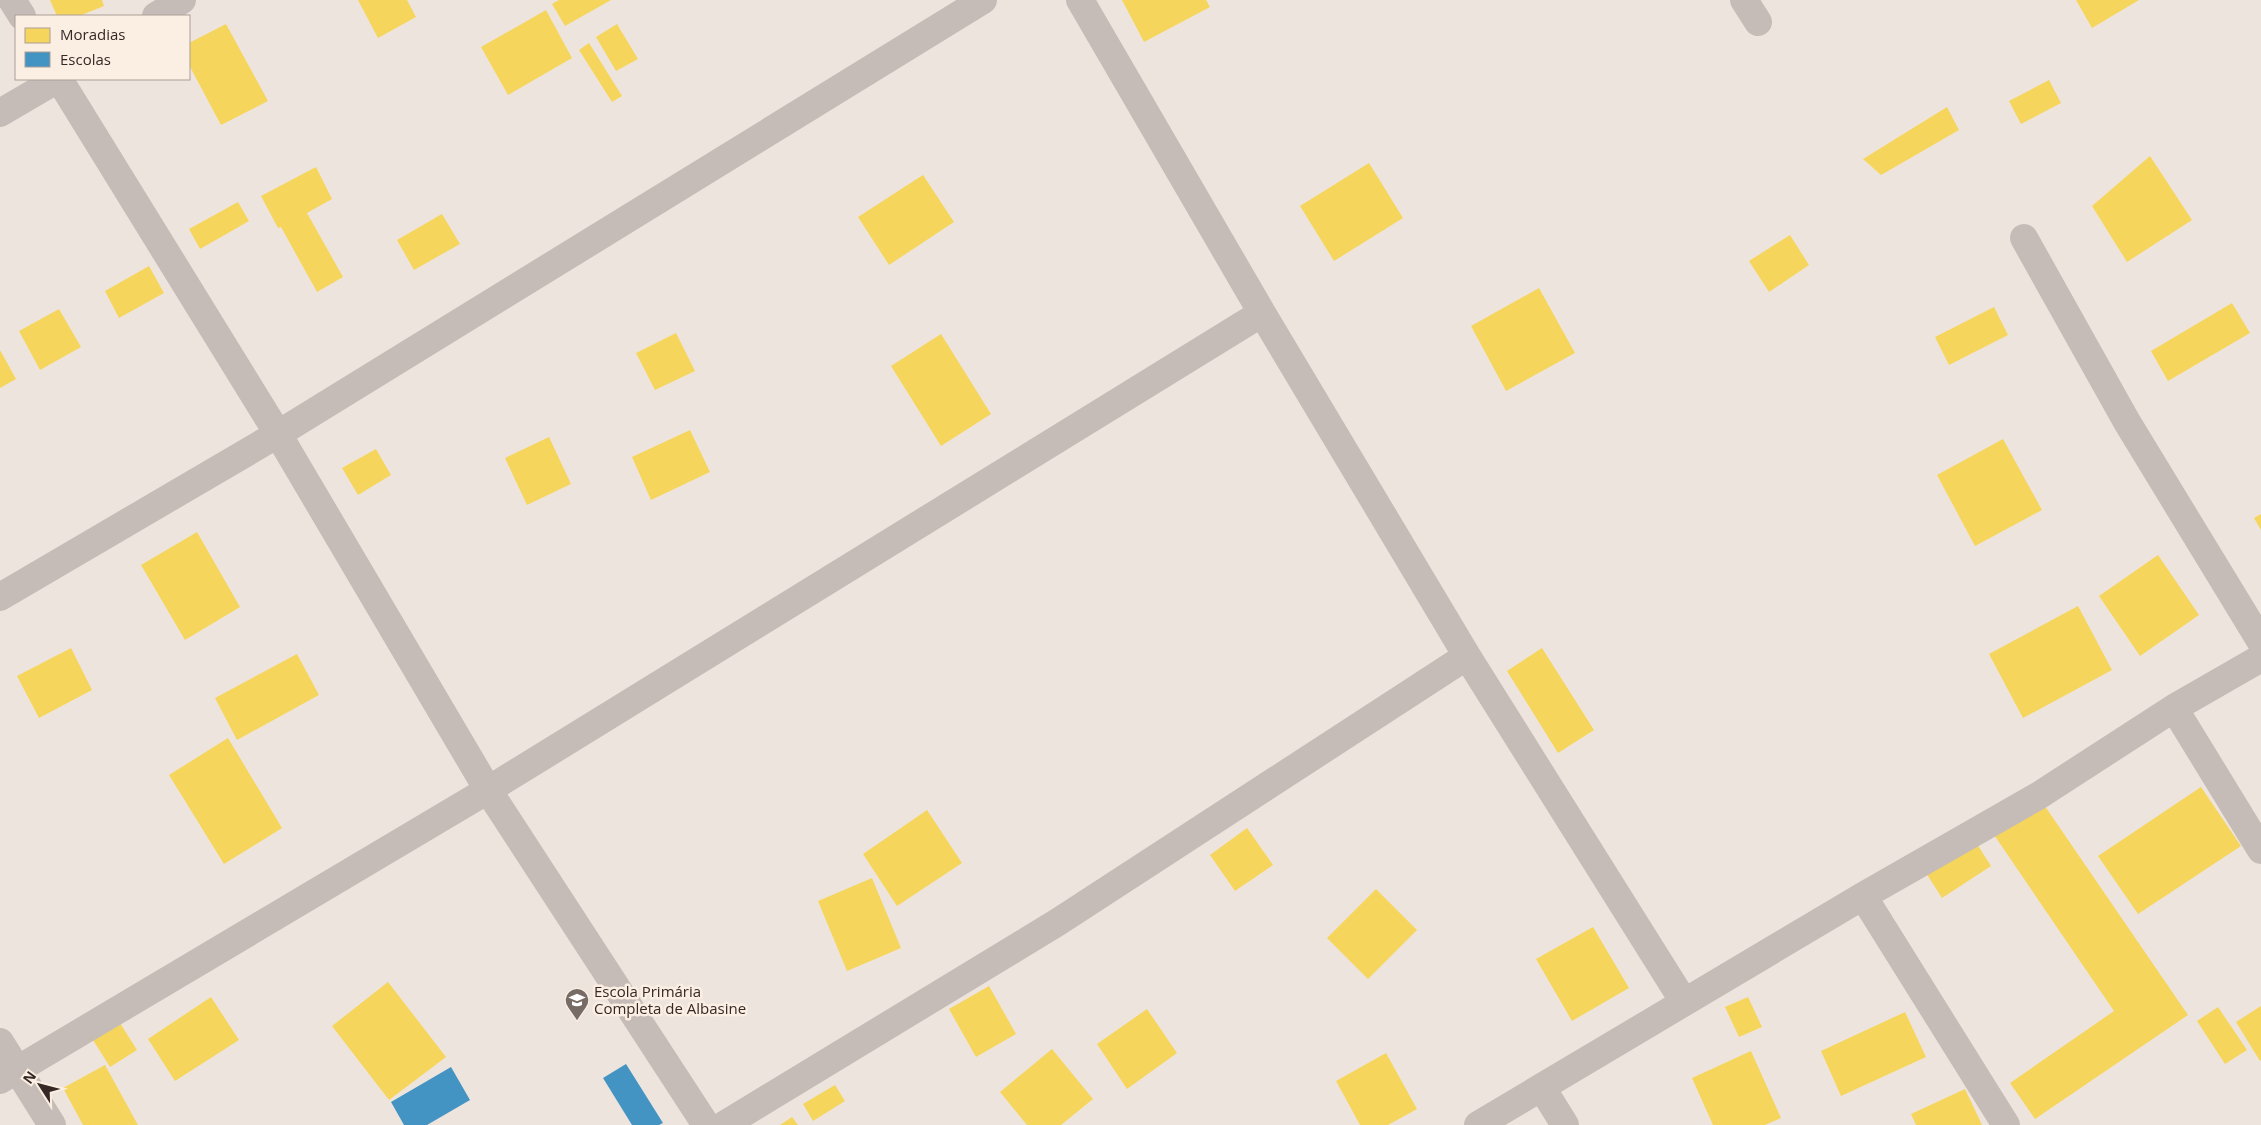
<svg xmlns="http://www.w3.org/2000/svg" width="2261" height="1125" viewBox="0 0 2261 1125" font-family="'Open Sans',sans-serif">
<style>
.homes{fill:#f6d55c}
.schools{fill:#4393c3}
.lines{fill:none;stroke-linecap:round;stroke-linejoin:round}
.minor{stroke:#c5bcb7;stroke-width:28}
.labels{text-anchor:middle;dominant-baseline:central;stroke-width:5;stroke-linejoin:round;paint-order:stroke}
.poi-label{font-size:15px;fill:#362925;stroke:#fbeee3;text-anchor:start}
</style>
<rect width="100%" height="100%" fill="#ede5dd"/>
<path class="homes" d="M50,0H102L104,6L79,16H57Z
M358,0H407L416,17L378,38Z
M559,0H611L565,26L552,4Z
M1122,0H1206L1210,7L1144,42Z
M2076,0H2139L2092,28Z
M546,10L572,58L508,95L481,47Z
M226,24L268,101L221,125L189,65V43Z
M617,24L638,59L616,71L596,37Z
M589,43L622,96L612,102L579,50Z
M2049,80L2061,103L2021,124L2009,101Z
M1947,107L1959,130L1881,175L1863,159Z
M2150,156L2192,220L2127,262L2092,206Z
M1369,163L1403,218L1334,261L1300,206Z
M316,167L332,199L307,213L343,277L317,292L281,227L278,228L261,196Z
M923,175L954,222L889,265L858,217Z
M238,202L249,221L200,249L189,229Z
M442,214L460,244L414,270L397,240Z
M1790,235L1809,265L1769,292L1749,261Z
M149,266L164,293L119,318L105,291Z
M1539,288L1575,353L1506,391L1471,326Z
M2232,303L2250,333L2168,381L2151,351Z
M1994,307L2008,335L1949,365L1935,337Z
M59,309L81,347L40,370L19,331Z
M676,333L695,371L655,390L636,353Z
M941,334L991,414L941,446L891,366Z
M0,350L16,379L0,388Z
M690,430L710,472L651,500L632,457Z
M549,437L571,484L527,505L505,458Z
M2003,439L2042,510L1975,546L1937,475Z
M376,449L391,475L358,495L342,468Z
M2261,514V530L2254,518Z
M197,532L240,607L185,640L141,565Z
M2158,555L2199,615L2140,656L2099,596Z
M2078,606L2112,670L2023,718L1989,654Z
M71,648L92,690L39,718L17,676Z
M1542,648L1594,730L1558,753L1507,671Z
M297,654L319,695L237,740L215,698Z
M228,738L282,828L224,864L169,775Z
M2201,787L2241,846L2138,914L2098,856Z
M2038,796L2188,1015L2035,1119L2010,1083L2114,1011L1990,829Z
M927,810L962,863L897,906L863,854Z
M1247,828L1273,865L1235,891L1210,855Z
M1975,841L1991,866L1942,898L1926,873Z
M872,878L901,948L847,971L818,901Z
M1376,889L1417,930L1368,979L1327,938Z
M1593,927L1629,988L1572,1021L1536,959Z
M388,982L446,1057L389,1100L332,1026Z
M989,986L1016,1034L976,1057L949,1009Z
M211,997L239,1040L175,1081L148,1039Z
M1748,997L1762,1027L1739,1037L1725,1007Z
M2261,1006V1060L2260,1061L2236,1022Z
M2218,1007L2247,1050L2225,1064L2197,1021Z
M1147,1009L1177,1053L1127,1089L1097,1044Z
M1905,1012L1926,1057L1841,1096L1821,1051Z
M120,1023L137,1050L110,1067L93,1040Z
M1052,1049L1093,1099L1061,1125H1027L1000,1092Z
M1751,1051L1781,1118L1765,1125H1713L1692,1078Z
M1386,1053L1417,1109L1388,1125H1360L1336,1081Z
M105,1065L138,1125H83L63,1088Z
M835,1085L845,1101L813,1121L803,1104Z
M1965,1089L1982,1125H1916L1911,1114Z
M792,1117L798,1125H780Z"/>
<path class="schools" d="M626,1064L663,1123L659,1125H632L603,1078Z
M451,1067L470,1100L427,1125H404L391,1102Z"/>
<g class="lines">
<path class="minor" d="M12,0L22,16
M1080,0L1262,313L1467,656L1684,1002
M1744,0L1758,22
M156,16L182,0
M59,79L278,434L488,790L706,1125
M0,113L58,79
M2024,238L2127,422L2261,642
M0,597L278,434L983,0
M2174,708L2261,850
M1863,896L2006,1125
M0,1042L52,1125
M0,1080L488,790L1262,313
M1542,1088L1565,1125
M724,1125L1058,922L1467,656
M1478,1125L1863,896L2038,796L2174,708L2261,658"/>
</g>
<defs>
<g id="school-pin" transform="scale(1.25)"><path d="M0 17L-7.5 6A9.5 9.5 0 1 1 7.5 6Z" fill="#766b65" stroke="#fbeee3"/><path d="M0-5L7-2L0 1L-7-2ZM-4 1L0 2.5L4 1V4Q0 6-4 4Z" fill="#fff"/></g>
</defs>
<g fill-rule="evenodd">
<use href="#school-pin" x="577" y="1000"/>
</g>
<g class="labels">
<g class="poi-label">
<text x="594" y="991">Escola Primária<tspan x="594" dy="17">Completa de Albasine</tspan></text>
</g>
</g>
<rect x="15" y="15" width="175" height="65" fill="#fbeee3" stroke="#ac9f97"/>
<rect x="25" y="28" width="25" height="15" fill="#f6d55c" stroke="#ac9f97"/>
<text x="60" y="40" font-size="15" fill="#362925">Moradias</text>
<rect x="25" y="52" width="25" height="15" fill="#4393c3" stroke="#ac9f97"/>
<text x="60" y="65" font-size="15" fill="#362925">Escolas</text>
<g transform="translate(40 1085) rotate(306)" stroke="#fbeee3" stroke-width="4" paint-order="stroke">
<path d="M0-4L9 19L0 12L-9 19Z" fill="#362925"/>
<text y="-8" font-size="14" font-weight="bold" text-anchor="middle" fill="#362925">N</text>
</g>
</svg>
